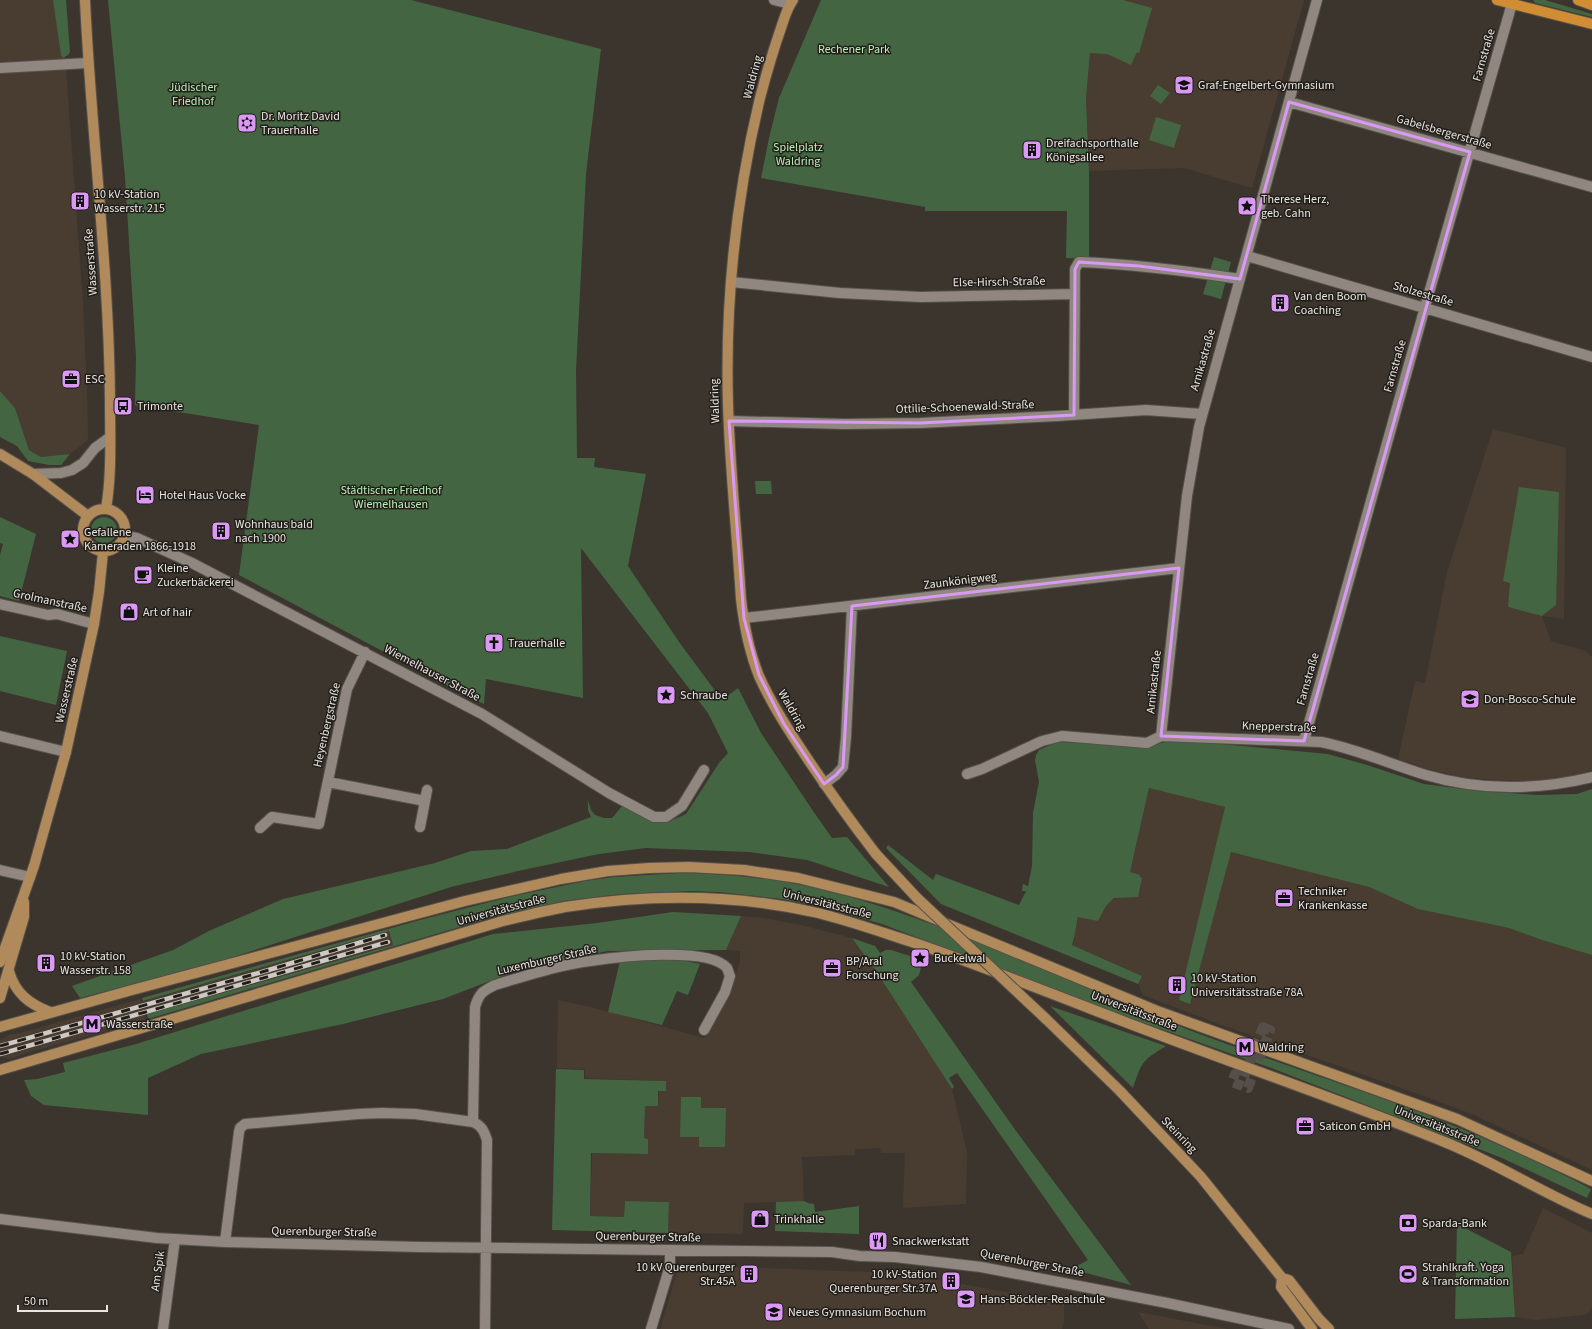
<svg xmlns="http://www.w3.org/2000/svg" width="1592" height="1329" viewBox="0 0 1592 1329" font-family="'Source Sans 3',sans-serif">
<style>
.built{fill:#493d31}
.green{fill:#446541}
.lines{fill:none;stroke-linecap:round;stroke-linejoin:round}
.street-tunnel{stroke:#564f49;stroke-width:10;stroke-dasharray:10 5;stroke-linecap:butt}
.street-casing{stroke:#57514b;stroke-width:12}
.secondary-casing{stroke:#57514b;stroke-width:12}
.primary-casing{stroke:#57514b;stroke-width:12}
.street{stroke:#908880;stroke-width:10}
.secondary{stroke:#b08a5a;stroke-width:10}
.primary{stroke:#d08d33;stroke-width:10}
.rail-casing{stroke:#cfc9c5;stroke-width:4.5}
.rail{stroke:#211e1a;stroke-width:3;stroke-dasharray:9;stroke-linecap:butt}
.secondary-bridge-casing{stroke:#57514b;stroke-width:12;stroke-linecap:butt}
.secondary-bridge{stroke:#b08a5a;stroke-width:10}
.marked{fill:none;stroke:#db99f5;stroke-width:3;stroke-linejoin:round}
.labels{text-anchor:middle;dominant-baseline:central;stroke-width:3;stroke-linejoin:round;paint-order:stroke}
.park-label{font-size:12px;fill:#b9f2b4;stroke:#211e1a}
.street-label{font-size:12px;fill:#eae5e1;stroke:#211e1a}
.poi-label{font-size:12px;fill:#eae5e1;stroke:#211e1a;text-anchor:start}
</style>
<rect width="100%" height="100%" fill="#3c352e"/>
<path class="built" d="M0,0H61L83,303L87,390L88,440L70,454L41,457L29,450L15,408L0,391Z
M1113,0H1304L1252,188L1184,168L1089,171L1086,99L1090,53Z
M1493,429L1566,448L1564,619L1542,616L1551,641L1586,651L1592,657V770L1563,779L1534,782L1468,778L1432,770L1398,759L1415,681L1425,683L1447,572Z
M1149,788L1225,807L1216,848L1369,887L1418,908L1509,928L1545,941L1592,955V1170L1474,1115L1427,1097L1216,1023L1143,995L1138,984L1141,975L1072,945L1075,939L1074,934L1079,916L1098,921L1106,906L1140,877V875L1130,872Z
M741,916L763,918L801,925L852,938L876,971L952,1089L967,1152L966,1204L903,1208L905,1153H881L880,1148L855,1149V1155L802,1157L804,1201L744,1203L743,1234L668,1233L669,1202L625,1201L624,1217L590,1216L592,1153L648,1154V1139L644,1138L645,1106H658L659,1091H666V1081L585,1078V1069L557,1068L558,1000L591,1007L704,1038L729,993L740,962V951L726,950Z
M389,931L393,945L147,1014L144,1015L145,1020L27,1053L13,1058L8,1059L1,1056L0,1040L9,1035L20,1033L140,999L141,1002Z
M1543,1208L1592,1233V1307L1588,1313L1584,1315L1536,1320L1515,1317L1512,1256L1523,1254Z
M679,1265L898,1273L1064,1302V1322L1062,1329H660Z
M1138,1312L1228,1329H1149Z"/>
<path class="green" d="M53,0H66L70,52L68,55L63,58L61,55Z
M108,0H411L601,49L586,174L576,371L577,458H595L594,467L646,474L628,566L679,642L722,700L738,688L761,733L813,811L832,838L847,837L889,887L807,860L749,852L646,848L599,854L518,871L451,887L227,959L80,998L72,986L173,950L211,930L283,899L435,863L471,851L507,849L591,817L588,810V800L591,810L595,815L604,818H612L623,805L653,822L666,823L686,814L719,763L728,753L708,713L581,548L583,698L486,679L484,704L471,698L239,575L259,425L135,405L136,357L125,177Z
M821,0H1123L1152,8L1139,53L1137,52L1131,65L1107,54L1090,53L1086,99L1089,171V259L1066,258L1067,211H925V207L761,178L769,138L779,98Z
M1533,0H1545L1592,14V17L1535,3Z
M1158,85L1170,93L1161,104L1150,96Z
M1156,117L1181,125L1174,148L1149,140Z
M1214,257L1231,262L1221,299L1203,294Z
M0,391L15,408L29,450L41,457L70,454L61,465H49L28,461L17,446L0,437Z
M755,481H771L772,494H756Z
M1519,487L1559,492L1556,605L1542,616L1508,607L1510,583L1503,581Z
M91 530a13 13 0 1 1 26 0a13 13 0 1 1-26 0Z
M0,517L36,534L19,601L0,596V555L3,544L0,543Z
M0,636L67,651L56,705L0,691Z
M1179,740L1328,754L1367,765L1424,784L1479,791L1537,795L1577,794L1592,789V955L1545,941L1509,928L1418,909L1369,887L1231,852L1190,1004L1179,1000L1225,807L1149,788L1130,872L1140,875V877L1142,878L1138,897L1114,898L1106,906L1098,921L1078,917C1076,926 1075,937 1072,945L1142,976L1138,984L941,904L886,848L888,845L933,880L936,874L1019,905L1026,891H1022L1023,884L1028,886L1032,866L1033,813L1039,782L1035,760L1036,755L1039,750L1057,742L1147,745Z
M681,873C740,874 798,881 854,898C969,932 1077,987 1189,1030C1268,1060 1348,1085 1427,1115C1483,1137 1538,1161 1591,1189L1587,1198L1502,1158L1274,1069L1116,1013L882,924L822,907L781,899L719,892L691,891L621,894L564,901L490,918L148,1019L147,1014L393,945L389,931L143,1001L142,998L420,920L509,897L585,881L614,877Z
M673,912L741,916L726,950L607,951L516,971L443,999L343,1024L201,1054L148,1078V1115L44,1105L31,1096L24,1080L37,1079L65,1072L63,1063L136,1044L493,934L597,923Z
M852,938L875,946L880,953L886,950H891L923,960L919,975L911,982L1016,1131L1131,1285L1071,1269L1088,1260L957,1073L949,1078L954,1087L952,1089L876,971Z
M675,959L700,964L688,995L677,991L662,1025L608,1012L620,961Z
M1050,1006L1166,1046C1142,1061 1142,1061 1133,1088Z
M556,1069L584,1070V1079L666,1081V1091H658V1106H645L644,1138L648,1139V1154L591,1153L590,1216L624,1217L625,1201L669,1202L668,1233L552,1230Z
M681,1097H701V1108H726L725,1147H699V1137H680Z
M804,1201L808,1203L814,1204L815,1212L859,1206V1234L775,1231L776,1202Z
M1457,1224L1511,1252L1515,1317L1455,1319Z"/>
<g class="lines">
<path class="street-tunnel" d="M1263,1027L1270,1030L1248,1088L1232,1082L1235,1074L1244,1077Z"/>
<g class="street-casing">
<path id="street" d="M774,0L790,4
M0,68L88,63
M1289,102L1592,187
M1247,256L1592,357
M731,282L840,293L920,297L1074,294
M1074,415L1075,269L1079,262C1133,264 1187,271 1240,279
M729,421L844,424L920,423L1057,416L1146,410L1202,414
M33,474L61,473L72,470L83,463L95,448L110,437
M125,536L137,538L192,563L482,714L609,793L654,817H666L682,806L704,770
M0,604L48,615L57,614L94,624
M744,618L1179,568
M0,736L66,752
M1161,736L1187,496L1199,427L1317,0
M1304,741L1425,307L1513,0
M967,774L982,769L1042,741L1062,736L1147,743L1161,736L1321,742C1357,749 1390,764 1426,775C1480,791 1538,790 1592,777
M328,782L425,801L427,790
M824,784L836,775L843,767L846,737L852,606
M420,827L425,801
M260,828L272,817L319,824L347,689L365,652
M0,870L30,877
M473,1122L475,1007C479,993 483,991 495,985C526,976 558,965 590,961C616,957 709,946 727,968C728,970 729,974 730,976L725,992L704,1030
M0,1219L157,1238L225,1242L419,1247L832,1252L860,1256L895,1257L981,1267L1167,1303L1289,1329
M225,1242L239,1132L240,1128L245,1124L358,1114L382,1113L415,1114L473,1122C482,1126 484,1131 487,1140L485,1329
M163,1329L175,1239
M651,1329L670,1266V1250"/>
</g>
<g class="secondary-casing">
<path id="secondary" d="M85,0C91,133 109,266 110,400C110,436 112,473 106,509
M793,0C787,8 784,19 781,28C773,51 766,75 760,98C736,198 725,301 728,404C730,469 737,534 741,599C744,625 749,651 759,676C772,705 789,731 807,758C829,791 852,823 876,854
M0,454L33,474L88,516
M83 530a21 21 0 1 1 42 0a21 21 0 1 1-42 0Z
M0,962L34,866L66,752L94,624L99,592L103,552
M9,971C15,993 29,1004 50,1012
M0,998L24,917V902
M1046,1019L1120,1091L1201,1177L1282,1278L1289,1280L1319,1319L1329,1329
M0,1027L132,990L465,901L561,879L608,871L649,868L689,867L744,870L798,878L894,902L1160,1012L1457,1119L1592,1181
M0,1070L503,921C524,916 544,911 565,907C648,894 736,894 818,913C850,921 881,932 912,942C979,965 1045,991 1112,1017C1223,1060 1336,1098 1447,1143C1496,1163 1542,1193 1592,1214
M1282,1278L1281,1287L1312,1329"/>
</g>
<g class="primary-casing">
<path id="primary" d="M1497,0L1592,24
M1578,0L1592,5"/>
</g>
<use href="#street" class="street"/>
<use href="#secondary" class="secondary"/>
<use href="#primary" class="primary"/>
<g class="rail-casing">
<path id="rail" d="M0,1046L262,972L385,935
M0,1054L388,942"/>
</g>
<use href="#rail" class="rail"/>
<g class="secondary-bridge-casing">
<path id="secondary-bridge" d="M876,854L917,898L1046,1019"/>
</g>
<use href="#secondary-bridge" class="secondary-bridge"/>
</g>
<path class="marked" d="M1289,102L1470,152L1304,741L1161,736L1179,568L852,606L843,767L836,775L824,784L784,724L759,675L744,618L729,421L920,423L1074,415L1075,269L1079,262L1139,266L1240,279Z"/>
<defs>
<g id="school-square" transform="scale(1)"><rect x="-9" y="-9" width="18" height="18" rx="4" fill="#db99f5" stroke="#211e1a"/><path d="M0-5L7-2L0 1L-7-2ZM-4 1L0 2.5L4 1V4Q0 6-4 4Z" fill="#111"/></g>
<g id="synagogue-square" transform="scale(1)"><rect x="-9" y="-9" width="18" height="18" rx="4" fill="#db99f5" stroke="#211e1a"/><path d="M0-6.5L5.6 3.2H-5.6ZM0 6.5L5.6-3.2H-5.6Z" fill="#111"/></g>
<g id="building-square" transform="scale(1)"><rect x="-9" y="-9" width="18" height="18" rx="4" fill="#db99f5" stroke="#211e1a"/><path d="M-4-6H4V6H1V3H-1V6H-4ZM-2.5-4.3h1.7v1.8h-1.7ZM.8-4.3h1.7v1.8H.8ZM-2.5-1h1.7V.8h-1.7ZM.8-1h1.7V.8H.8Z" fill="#111"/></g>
<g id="sight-square" transform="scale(1)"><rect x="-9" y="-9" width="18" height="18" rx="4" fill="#db99f5" stroke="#211e1a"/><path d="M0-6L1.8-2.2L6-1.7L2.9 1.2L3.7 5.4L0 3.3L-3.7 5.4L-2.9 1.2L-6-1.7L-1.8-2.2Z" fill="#111"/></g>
<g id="office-square" transform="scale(1)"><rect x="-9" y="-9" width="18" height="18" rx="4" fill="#db99f5" stroke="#211e1a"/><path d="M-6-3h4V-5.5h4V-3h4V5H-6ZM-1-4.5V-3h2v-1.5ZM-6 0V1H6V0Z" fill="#111"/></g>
<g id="bus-square" transform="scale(1)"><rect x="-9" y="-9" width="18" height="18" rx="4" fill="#db99f5" stroke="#211e1a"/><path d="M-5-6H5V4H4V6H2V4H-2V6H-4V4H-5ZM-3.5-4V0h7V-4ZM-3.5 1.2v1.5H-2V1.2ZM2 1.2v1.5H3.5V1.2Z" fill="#111"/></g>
<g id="hotel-square" transform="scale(1)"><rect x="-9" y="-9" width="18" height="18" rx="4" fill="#db99f5" stroke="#211e1a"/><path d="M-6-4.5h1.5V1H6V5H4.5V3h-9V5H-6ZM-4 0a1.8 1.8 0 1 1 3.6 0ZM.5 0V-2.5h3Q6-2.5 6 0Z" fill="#111"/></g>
<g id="cafe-square" transform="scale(1)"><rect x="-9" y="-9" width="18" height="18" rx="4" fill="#db99f5" stroke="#211e1a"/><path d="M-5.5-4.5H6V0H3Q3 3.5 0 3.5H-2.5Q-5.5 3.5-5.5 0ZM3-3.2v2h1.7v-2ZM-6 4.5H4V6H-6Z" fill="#111"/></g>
<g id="shop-square" transform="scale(1)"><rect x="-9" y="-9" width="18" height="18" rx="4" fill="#db99f5" stroke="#211e1a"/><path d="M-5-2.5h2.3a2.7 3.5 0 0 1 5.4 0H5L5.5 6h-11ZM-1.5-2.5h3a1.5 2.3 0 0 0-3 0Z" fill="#111"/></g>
<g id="church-square" transform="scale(1)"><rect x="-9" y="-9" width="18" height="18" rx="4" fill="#db99f5" stroke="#211e1a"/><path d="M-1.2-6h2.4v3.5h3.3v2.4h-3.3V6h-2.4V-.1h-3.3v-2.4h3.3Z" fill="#111"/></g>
<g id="metro-square" transform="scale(1)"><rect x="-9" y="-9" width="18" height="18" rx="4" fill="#db99f5" stroke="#211e1a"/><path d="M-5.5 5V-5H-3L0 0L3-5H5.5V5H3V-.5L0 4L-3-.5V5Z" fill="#111"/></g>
<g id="bank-square" transform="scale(1)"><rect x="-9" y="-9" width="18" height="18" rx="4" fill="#db99f5" stroke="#211e1a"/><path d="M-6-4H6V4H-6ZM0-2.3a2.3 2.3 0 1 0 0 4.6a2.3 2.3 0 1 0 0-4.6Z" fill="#111"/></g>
<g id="restaurant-square" transform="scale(1)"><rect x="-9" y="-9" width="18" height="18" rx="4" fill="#db99f5" stroke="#211e1a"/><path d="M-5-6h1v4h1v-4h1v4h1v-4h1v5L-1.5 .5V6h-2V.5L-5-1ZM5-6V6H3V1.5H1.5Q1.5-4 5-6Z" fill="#111"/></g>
<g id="stadium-square" transform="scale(1)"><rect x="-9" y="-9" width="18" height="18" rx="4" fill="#db99f5" stroke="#211e1a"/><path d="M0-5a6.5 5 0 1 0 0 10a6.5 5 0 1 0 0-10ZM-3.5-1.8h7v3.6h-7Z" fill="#111"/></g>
</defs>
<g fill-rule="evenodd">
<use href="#school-square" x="1184" y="85"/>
<use href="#synagogue-square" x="247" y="123"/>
<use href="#building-square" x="1032" y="150"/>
<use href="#building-square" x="80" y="201"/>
<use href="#sight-square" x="1247" y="206"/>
<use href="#building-square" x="1280" y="303"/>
<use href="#office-square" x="71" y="379"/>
<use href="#bus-square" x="123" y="406"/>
<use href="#hotel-square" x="145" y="495"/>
<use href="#building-square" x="221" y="531"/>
<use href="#sight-square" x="70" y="539"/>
<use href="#cafe-square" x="143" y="575"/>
<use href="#shop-square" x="129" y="612"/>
<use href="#church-square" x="494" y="643"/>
<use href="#sight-square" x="666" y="695"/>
<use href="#school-square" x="1470" y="699"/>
<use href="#office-square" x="1284" y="898"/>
<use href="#sight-square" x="920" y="958"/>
<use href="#building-square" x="46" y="963"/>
<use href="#office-square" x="832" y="968"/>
<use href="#building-square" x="1177" y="985"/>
<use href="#metro-square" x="92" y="1024"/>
<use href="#metro-square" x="1245" y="1047"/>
<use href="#office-square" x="1305" y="1126"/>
<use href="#shop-square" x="760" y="1219"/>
<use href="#bank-square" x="1408" y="1223"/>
<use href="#restaurant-square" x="878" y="1241"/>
<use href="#building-square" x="749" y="1274"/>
<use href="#stadium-square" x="1408" y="1274"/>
<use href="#building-square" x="951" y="1281"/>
<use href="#school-square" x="966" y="1299"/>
<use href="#school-square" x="774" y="1312"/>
</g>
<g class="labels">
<g class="park-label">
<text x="854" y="49">Rechener Park</text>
<text x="193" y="87">Jüdischer<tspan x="193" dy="14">Friedhof</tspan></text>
<text x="798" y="147">Spielplatz<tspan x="798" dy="14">Waldring</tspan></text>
<text x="391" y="490">Städtischer Friedhof<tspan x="391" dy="14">Wiemelhausen</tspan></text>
</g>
<g class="street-label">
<text transform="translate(1484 55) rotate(-74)">Farnstraße</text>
<text transform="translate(753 77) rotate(-75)">Waldring</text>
<text transform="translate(1444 132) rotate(16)">Gabelsbergerstraße</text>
<text transform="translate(91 262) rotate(-94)">Wasserstraße</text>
<text transform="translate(999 282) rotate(-1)">Else-Hirsch-Straße</text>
<text transform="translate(1423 294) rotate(16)">Stolzestraße</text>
<text transform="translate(1203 360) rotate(-74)">Arnikastraße</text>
<text transform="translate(1395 366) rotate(-74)">Farnstraße</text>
<text transform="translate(715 401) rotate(-92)">Waldring</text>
<text transform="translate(965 407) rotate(-2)">Ottilie-Schoenewald-Straße</text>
<text transform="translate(960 581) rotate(-7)">Zaunkönigweg</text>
<text transform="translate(50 601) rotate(12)">Grolmanstraße</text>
<text transform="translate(432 673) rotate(28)">Wiemelhauser Straße</text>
<text transform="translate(1308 679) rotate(-74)">Farnstraße</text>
<text transform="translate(1154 682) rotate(-84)">Arnikastraße</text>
<text transform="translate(67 690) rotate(-77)">Wasserstraße</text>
<text transform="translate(792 710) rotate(60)">Waldring</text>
<text transform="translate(327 725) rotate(-77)">Heyenbergstraße</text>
<text transform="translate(1279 727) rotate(2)">Knepperstraße</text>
<text transform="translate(827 904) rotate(14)">Universitätsstraße</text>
<text transform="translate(501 910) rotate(-15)">Universitätsstraße</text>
<text transform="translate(547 960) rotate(-13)">Luxemburger Straße</text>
<text transform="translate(1134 1011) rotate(21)">Universitätsstraße</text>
<text transform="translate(1437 1126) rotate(22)">Universitätsstraße</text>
<text transform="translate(1179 1135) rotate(46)">Steinring</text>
<text transform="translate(324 1232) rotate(1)">Querenburger Straße</text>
<text transform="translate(648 1237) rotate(1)">Querenburger Straße</text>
<text transform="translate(1032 1263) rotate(11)">Querenburger Straße</text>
<text transform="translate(158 1271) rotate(-82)">Am Spik</text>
</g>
<g class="poi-label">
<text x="1198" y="85">Graf-Engelbert-Gymnasium</text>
<text x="261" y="116">Dr. Moritz David<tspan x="261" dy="14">Trauerhalle</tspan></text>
<text x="1046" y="143">Dreifachsporthalle<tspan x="1046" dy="14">Königsallee</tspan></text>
<text x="94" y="194">10 kV-Station<tspan x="94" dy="14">Wasserstr. 215</tspan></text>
<text x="1261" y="199">Therese Herz,<tspan x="1261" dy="14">geb. Cahn</tspan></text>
<text x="1294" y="296">Van den Boom<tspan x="1294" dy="14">Coaching</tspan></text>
<text x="85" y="379">ESC</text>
<text x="137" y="406">Trimonte</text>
<text x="159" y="495">Hotel Haus Vocke</text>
<text x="235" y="524">Wohnhaus bald<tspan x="235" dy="14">nach 1900</tspan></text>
<text x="84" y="532">Gefallene<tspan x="84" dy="14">Kameraden 1866-1918</tspan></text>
<text x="157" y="568">Kleine<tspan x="157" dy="14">Zuckerbäckerei</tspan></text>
<text x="143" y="612">Art of hair</text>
<text x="508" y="643">Trauerhalle</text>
<text x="680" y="695">Schraube</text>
<text x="1484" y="699">Don-Bosco-Schule</text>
<text x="1298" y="891">Techniker<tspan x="1298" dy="14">Krankenkasse</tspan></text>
<text x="60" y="956">10 kV-Station<tspan x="60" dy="14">Wasserstr. 158</tspan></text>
<text x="934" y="958">Buckelwal</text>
<text x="846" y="961">BP/Aral<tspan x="846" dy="14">Forschung</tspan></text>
<text x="1191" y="978">10 kV-Station<tspan x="1191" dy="14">Universitätsstraße 78A</tspan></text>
<text x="106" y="1024">Wasserstraße</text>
<text x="1259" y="1047">Waldring</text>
<text x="1319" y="1126">Saticon GmbH</text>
<text x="774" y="1219">Trinkhalle</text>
<text x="1422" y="1223">Sparda-Bank</text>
<text x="892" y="1241">Snackwerkstatt</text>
<text x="735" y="1267" text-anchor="end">10 kV Querenburger<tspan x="735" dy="14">Str.45A</tspan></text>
<text x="1422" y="1267">Strahlkraft. Yoga<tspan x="1422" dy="14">&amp; Transformation</tspan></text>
<text x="937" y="1274" text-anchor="end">10 kV-Station<tspan x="937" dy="14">Querenburger Str.37A</tspan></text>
<text x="980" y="1299">Hans-Böckler-Realschule</text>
<text x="788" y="1312">Neues Gymnasium Bochum</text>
</g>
</g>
<path d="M18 1305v6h89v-6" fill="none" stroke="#eae5e1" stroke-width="2"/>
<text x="24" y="1305" font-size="12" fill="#eae5e1" stroke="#211e1a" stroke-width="3" paint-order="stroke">50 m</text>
</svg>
